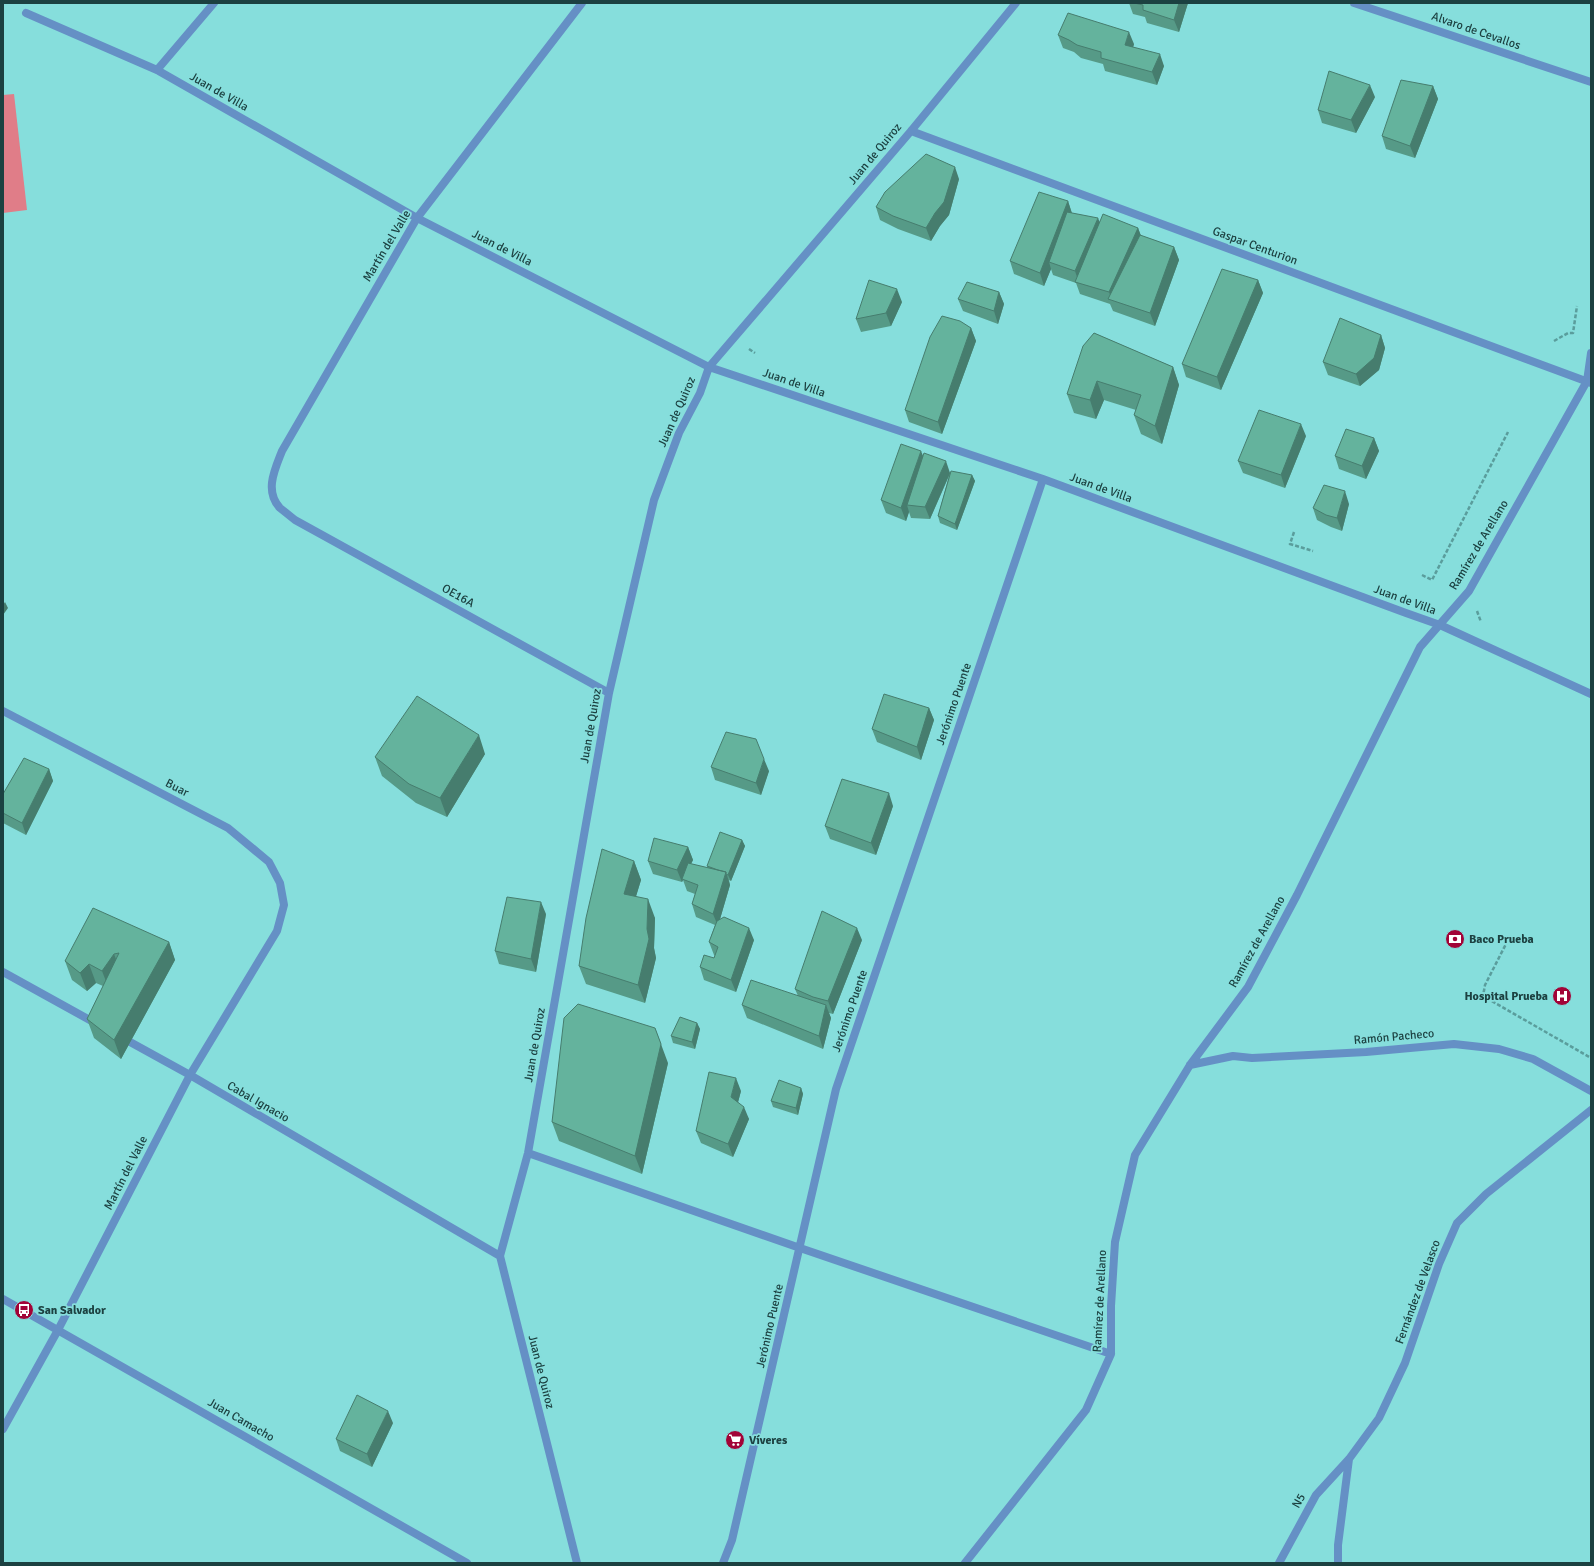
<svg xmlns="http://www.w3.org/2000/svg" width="1594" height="1566" viewBox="0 0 1594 1566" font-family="Signika,sans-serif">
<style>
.pitch{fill:#e07d88}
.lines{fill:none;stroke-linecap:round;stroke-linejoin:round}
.path{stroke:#5a9d9c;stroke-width:2.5;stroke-dasharray:4 2;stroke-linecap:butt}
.minor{stroke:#6590c5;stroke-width:8}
.wall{fill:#569a87}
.shaded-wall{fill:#467d6e}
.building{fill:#64b39d;stroke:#467d6e}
.labels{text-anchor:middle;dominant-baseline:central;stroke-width:3.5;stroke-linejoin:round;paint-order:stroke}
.street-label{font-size:12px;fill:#1c4141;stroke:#86dedc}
.poi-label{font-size:12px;font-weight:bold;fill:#1c4141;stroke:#86dedc;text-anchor:start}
</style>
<rect width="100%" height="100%" fill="#86dedc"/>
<path class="pitch" d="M14,94L27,210L3,213V95Z"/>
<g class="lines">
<path class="path" d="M1554,341L1568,333H1573L1577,306
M749,349L755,353
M1294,532L1290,544L1313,551
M1422,575L1432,580L1508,432
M1477,611L1481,622
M1508,940L1485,985L1483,996L1591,1058"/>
<path class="minor" d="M582,3L417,218L282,451C275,469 264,491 280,508C285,512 290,516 295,520L609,693
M1354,3L1591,82
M26,13L157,70L417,218L709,367L1043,479L1406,613L1440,625L1591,694
M157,70L214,3
M911,131L1591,383
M3,711L228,828L269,862L280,883L284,905L277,931L190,1075L58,1330L3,1429
M3,972L97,1024
M121,1037L190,1075L500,1256
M1190,1065L1233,1056L1252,1058L1366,1052L1454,1044L1499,1049L1533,1059L1591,1091
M528,1153L800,1248L1111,1354
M3,1299L467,1563
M577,1563L500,1256L528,1153L609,693L654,500L679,433L700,393L709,367L911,131L1016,3
M723,1563L732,1540L836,1089L1043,479
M965,1563L1086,1410L1111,1354V1306L1115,1242L1135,1155L1190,1065L1248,987L1297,895L1420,647L1469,591L1587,381L1591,353
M1279,1563L1316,1495L1349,1459L1379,1418L1405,1363L1439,1264L1457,1223L1486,1194L1591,1110
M1338,1563V1545L1349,1459"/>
</g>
<path class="wall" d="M1129,3H1188L1179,32L1147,23L1145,17L1133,14Z
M1058,35L1134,44L1133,47L1164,66L1157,85L1105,71L1103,64L1081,58L1074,52L1063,48Z
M1433,86L1438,99L1415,158L1386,149L1382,136Z
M1375,97L1356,133L1322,123L1318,110Z
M959,179L949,215L940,226L931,241L898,229L880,220L876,207Z
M1068,201L1072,213L1100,222L1138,228L1141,236L1174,247L1179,260L1155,326L1113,311L1110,304L1080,294L1076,283L1053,275L1051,269L1044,286L1014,274L1010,261Z
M1258,280L1263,293L1221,390L1186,377L1182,364Z
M999,292L1004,304L998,324L963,311L958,299Z
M902,302L891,326L861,332L856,319Z
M971,328L976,341L942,434L909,422L905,410Z
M1094,333L1173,367L1179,385L1162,444L1141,434L1134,415L1136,410L1104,400L1096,419L1074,413L1067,394Z
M1381,335L1385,348L1379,370L1360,386L1328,375L1323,362Z
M1306,436L1285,488L1243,473L1238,461Z
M1374,438L1379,451L1366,479L1339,469L1335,456Z
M923,457L950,473L972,475L975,481L957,530L940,523L938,516L949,476L930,519L911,518L909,512L906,521L886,513L881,500Z
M1349,504L1342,531L1331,527L1317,520L1313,508Z
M929,708L934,720L921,760L877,742L872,729Z
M485,754L447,817L416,803L382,776L375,757Z
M711,767L769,771L761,795L715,780Z
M49,769L53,781L26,835L3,823V794Z
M893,806L876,855L830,839L825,826Z
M742,840L745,846L731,881L729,880L730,885L720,919L754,940L736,992L704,980L700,967L714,958L715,956L714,955L709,942L715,925L696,917L692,904L695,894L687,891L683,880L682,882L653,874L648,861L688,847L693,860L691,864L708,868L707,866Z
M634,861L641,880L636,896L655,918L654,948L656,958L645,1003L586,984L579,966Z
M546,914L536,972L499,964L495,951Z
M862,940L833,1014L829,1013L831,1018L823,1049L747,1018L742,1005L798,996L795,989Z
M169,942L175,960L121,1059L94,1038L87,1019L103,986L96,983L87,991L72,980L65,961Z
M697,1023L700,1029L695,1049L673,1043L671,1036Z
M668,1063L642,1174L559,1141L552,1122Z
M801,1088L803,1094L798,1115L773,1107L771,1101Z
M741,1091L738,1102L749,1119L733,1157L701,1143L696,1131Z
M393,1423L372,1467L340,1451L336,1439Z"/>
<path class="shaded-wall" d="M1179,3H1188L1179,32L1174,20Z
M1129,32L1134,44L1130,58L1125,45Z
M1160,54L1164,66L1157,85L1152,72Z
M1370,85L1375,97L1356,133L1351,120Z
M1433,86L1438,99L1415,158L1410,146Z
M955,167L959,179L949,215L940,226L931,241L926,228L935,213Z
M1068,201L1072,214L1049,262L1051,269L1044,286L1040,273Z
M1098,218L1103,230L1079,283L1075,271Z
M1138,228L1143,241L1112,300L1109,292Z
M1174,247L1179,260L1155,326L1150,313Z
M1258,280L1263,293L1221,390L1217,377Z
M897,289L902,302L891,326L886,313Z
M999,292L1004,304L998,324L994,311Z
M971,328L976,341L942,434L938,422Z
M1381,335L1385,348L1379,370L1360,386L1356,374Z
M1173,367L1179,385L1162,444L1155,426Z
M1097,381L1104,400L1096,419L1090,400Z
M1301,424L1306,436L1285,488L1281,475Z
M1374,438L1379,451L1366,479L1362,466Z
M921,451L926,463L907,505L909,512L906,521L901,508Z
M946,461L950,473L930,519L925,507Z
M972,475L975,481L957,530L955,524Z
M1345,491L1349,504L1342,531L1337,518Z
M5,602L8,608L3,615V605Z
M929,708L934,720L921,760L917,747Z
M479,735L485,754L447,817L440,798Z
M764,759L769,771L761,795L756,783Z
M49,769L53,781L26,835L22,823Z
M889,793L893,806L876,855L871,843Z
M742,840L745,846L731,881L728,875Z
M688,847L693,860L683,879H682L683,880L682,882L677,870Z
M634,861L641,880L631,913L624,894Z
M726,872L730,885L718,926L713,914Z
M648,899L655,918L654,948L656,958L645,1003L638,985L647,929Z
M541,902L546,914L536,972L531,959Z
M749,928L754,940L736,992L731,980Z
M857,928L862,940L833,1014L828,1001Z
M169,942L175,960L121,1059L114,1040Z
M114,954L121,972L109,989L102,971Z
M89,964L96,983L87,991L80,973Z
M826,1005L831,1018L823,1049L819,1036Z
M697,1023L700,1029L695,1049L692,1042Z
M655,1028L668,1063L642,1174L635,1156Z
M736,1078L741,1091L736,1110L731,1097Z
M801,1088L803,1094L798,1115L796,1108Z
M744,1107L749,1119L733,1157L728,1144Z
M388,1411L393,1423L372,1467L367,1454Z"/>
<path class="building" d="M1134,3H1179L1174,20L1143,10V5Z
M1068,13L1129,32L1125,45L1160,54L1152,72L1101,58V52L1077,45L1069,40L1058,35Z
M1329,71L1370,85L1351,120L1318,110Z
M1401,80L1433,86L1410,146L1382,136Z
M926,154L955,167L944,202L935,213L926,228L893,216L876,207L885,192Z
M1039,192L1068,201L1040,273L1010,261Z
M1067,212L1098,218L1075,271L1049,262Z
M1103,214L1138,228L1109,292L1075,282Z
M1140,235L1174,247L1150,313L1108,299Z
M1222,269L1258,280L1217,377L1182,364Z
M869,280L897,289L886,313L856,319Z
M967,282L999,292L994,311L958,299Z
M942,316L960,321L971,328L938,422L905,410L930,337Z
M1340,318L1381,335L1374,358L1356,374L1323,362Z
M1094,333L1173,367L1155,426L1134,415L1141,395L1097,381L1090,400L1067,394L1083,346Z
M1259,410L1301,424L1281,475L1238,461Z
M1346,429L1374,438L1362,466L1335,456Z
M901,444L921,451L901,508L881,500Z
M924,453L946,461L925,507L907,505Z
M951,471L972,475L955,524L938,516Z
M1324,485L1345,491L1337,518L1326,515L1313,508Z
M884,694L929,708L917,747L872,729Z
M417,696L479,735L440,798L409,784L375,757Z
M726,732L756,739L764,759L756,783L711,767Z
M24,758L49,769L22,823L3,813V794Z
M842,779L889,793L871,843L825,826Z
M720,832L742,840L728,875L726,874V872L718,870L707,866Z
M654,838L688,847L677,870L648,861Z
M602,849L634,861L624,894L648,899L647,929L649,939L638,985L579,966L586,918Z
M688,863L726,872L713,914L692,904L698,885L682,879Z
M507,897L541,902L531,959L495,951Z
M93,908L169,942L114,1040L87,1019L119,953L114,954L102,971L89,964L80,973L65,961Z
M822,911L857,928L828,1001L813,997L795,989Z
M724,917L749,928L731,980L700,967L704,955L714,958L718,947L709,942L717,921Z
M751,980L826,1005L819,1036L742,1005Z
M578,1004L655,1028L661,1044L635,1156L552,1122L564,1018Z
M680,1017L697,1023L692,1042L671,1036Z
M709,1072L736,1078L731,1097L744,1107L728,1144L696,1131Z
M779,1080L801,1088L796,1108L771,1101Z
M357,1395L388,1411L367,1454L336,1439Z"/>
<defs>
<g id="bank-disc" transform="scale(1)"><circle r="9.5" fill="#a20337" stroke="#86dedc"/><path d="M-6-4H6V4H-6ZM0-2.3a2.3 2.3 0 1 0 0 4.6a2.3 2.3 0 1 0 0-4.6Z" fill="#fff"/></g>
<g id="hospital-disc" transform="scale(1)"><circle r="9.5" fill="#a20337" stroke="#86dedc"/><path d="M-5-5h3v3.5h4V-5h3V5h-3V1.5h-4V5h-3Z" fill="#fff"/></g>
<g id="bus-disc" transform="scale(1)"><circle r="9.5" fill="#a20337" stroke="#86dedc"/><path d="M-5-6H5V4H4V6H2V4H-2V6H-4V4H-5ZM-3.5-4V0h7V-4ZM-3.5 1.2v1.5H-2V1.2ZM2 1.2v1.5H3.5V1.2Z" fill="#fff"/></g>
<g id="supermarket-disc" transform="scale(1)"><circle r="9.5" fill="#a20337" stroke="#86dedc"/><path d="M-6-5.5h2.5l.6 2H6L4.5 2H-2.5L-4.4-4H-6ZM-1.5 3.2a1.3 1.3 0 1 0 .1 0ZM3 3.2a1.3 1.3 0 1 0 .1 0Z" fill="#fff"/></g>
</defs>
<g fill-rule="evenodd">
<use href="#bank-disc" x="1455" y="939"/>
<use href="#hospital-disc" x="1562" y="996"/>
<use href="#bus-disc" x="24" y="1310"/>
<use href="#supermarket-disc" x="735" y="1440"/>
</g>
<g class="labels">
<g class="street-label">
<text transform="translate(1476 31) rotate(19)">Alvaro de Cevallos</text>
<text transform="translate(219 92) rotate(30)">Juan de Villa</text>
<text transform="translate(875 154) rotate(-50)">Juan de Quiroz</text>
<text transform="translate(387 246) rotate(-59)">Martín del Valle</text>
<text transform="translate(1255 246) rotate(20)">Gaspar Centurion</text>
<text transform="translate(502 248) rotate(27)">Juan de Villa</text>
<text transform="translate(794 383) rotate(19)">Juan de Villa</text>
<text transform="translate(677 412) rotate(-66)">Juan de Quiroz</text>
<text transform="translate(1101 488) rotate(20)">Juan de Villa</text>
<text transform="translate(1479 545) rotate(-59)">Ramírez de Arellano</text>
<text transform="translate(458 596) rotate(29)">OE16A</text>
<text transform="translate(1405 600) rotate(20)">Juan de Villa</text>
<text transform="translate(954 704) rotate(-71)">Jerónimo Puente</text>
<text transform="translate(591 726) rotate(-80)">Juan de Quiroz</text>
<text transform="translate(177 788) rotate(27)">Buar</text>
<text transform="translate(1257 942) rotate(-61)">Ramírez de Arellano</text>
<text transform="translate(850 1011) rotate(-71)">Jerónimo Puente</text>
<text transform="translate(1394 1037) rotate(-5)">Ramón Pacheco</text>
<text transform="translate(535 1045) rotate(-80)">Juan de Quiroz</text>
<text transform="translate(258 1102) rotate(30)">Cabal Ignacio</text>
<text transform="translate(126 1173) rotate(-63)">Martín del Valle</text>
<text transform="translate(1418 1292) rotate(-70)">Fernández de Velasco</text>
<text transform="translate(1100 1301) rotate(-87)">Ramírez de Arellano</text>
<text transform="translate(770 1326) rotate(-77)">Jerónimo Puente</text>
<text transform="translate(541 1372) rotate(76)">Juan de Quiroz</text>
<text transform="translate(241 1420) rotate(30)">Juan Camacho</text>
<text transform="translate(1299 1501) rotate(-61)">N5</text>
</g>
<g class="poi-label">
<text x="1469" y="939">Baco Prueba</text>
<text x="1548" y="996" text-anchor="end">Hospital Prueba</text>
<text x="38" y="1310">San Salvador</text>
<text x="749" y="1440">Víveres</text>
</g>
</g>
<rect width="1594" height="1566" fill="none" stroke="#1c4141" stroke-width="8"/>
</svg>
